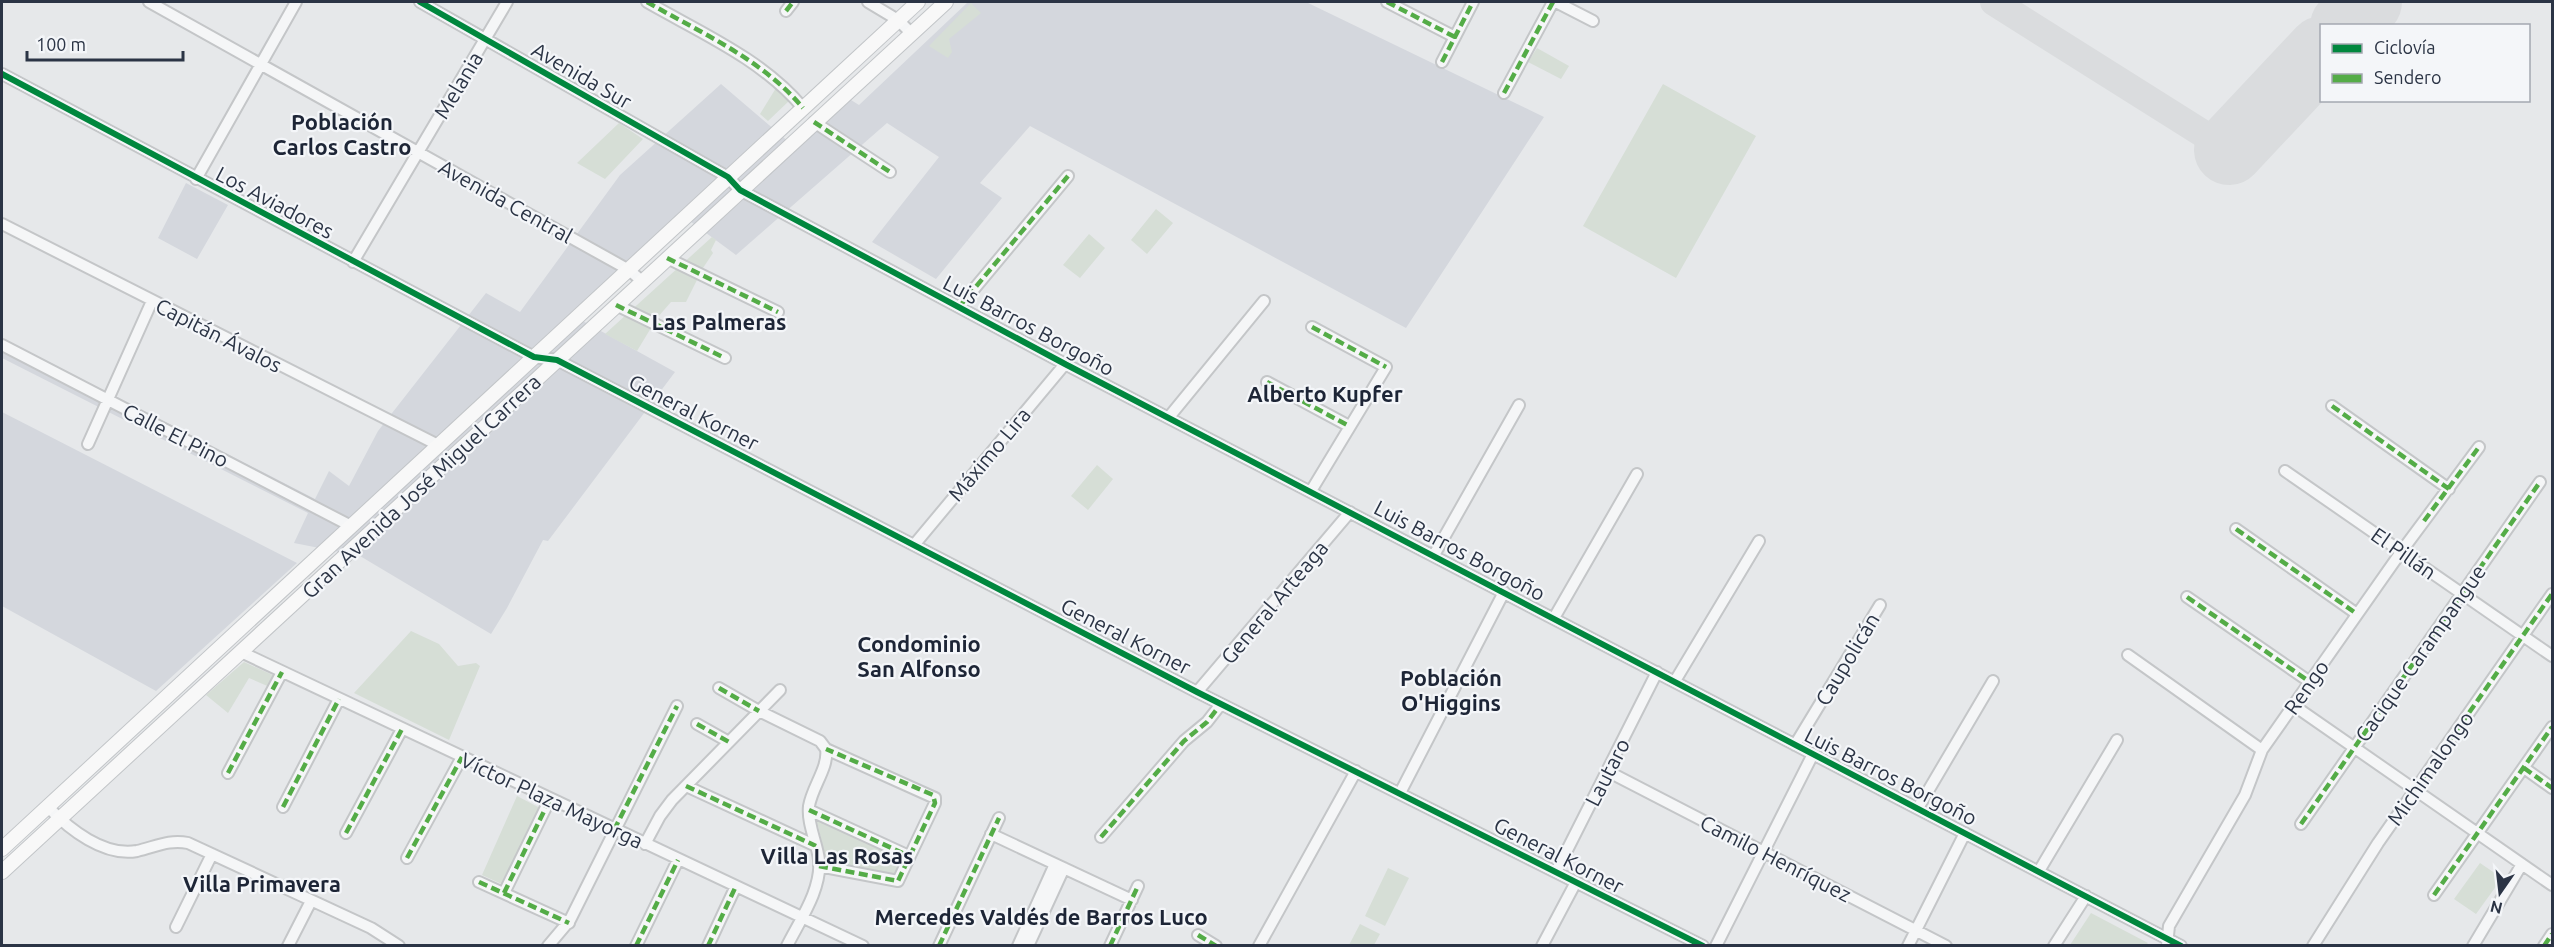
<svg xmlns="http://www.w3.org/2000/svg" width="2554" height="947" viewBox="0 0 2554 947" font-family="Ubuntu,sans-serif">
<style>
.built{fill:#d4d7dd}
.green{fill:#d6ded6}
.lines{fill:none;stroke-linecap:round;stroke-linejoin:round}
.taxiway{stroke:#dadcde;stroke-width:28}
.runway{stroke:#dadcde;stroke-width:70}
.minor-casing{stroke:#c4c6c8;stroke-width:14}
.major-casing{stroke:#c2c5c8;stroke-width:16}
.minor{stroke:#f5f6f7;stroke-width:10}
.major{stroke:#f8f8f8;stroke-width:14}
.quiet{stroke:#54ac47;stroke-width:4.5;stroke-dasharray:9 4.5;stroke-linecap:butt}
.cycleway-casing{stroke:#f4f6f9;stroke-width:10}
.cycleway{stroke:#00873e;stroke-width:6}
.labels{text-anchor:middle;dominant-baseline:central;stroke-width:4.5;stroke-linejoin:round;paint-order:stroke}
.street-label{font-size:21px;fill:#2b3445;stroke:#f4f6f9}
.neighbourhood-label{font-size:22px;font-weight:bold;fill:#1d2536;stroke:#f4f6f9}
</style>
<rect width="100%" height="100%" fill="#e6e8ea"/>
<path class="built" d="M968,2H1306L1544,117L1406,328L1030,126L980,183L1002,198L936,279L872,242L939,157L887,123L736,255L679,213L570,314L675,372L548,541L543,540L507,608L491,634L360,556L294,543L308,513L2,358V338L315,499L329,471L349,486L378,431L486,293L520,312L620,175L721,84L797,149L851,100L859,105Z
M186,183L228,205L197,259L158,238Z
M2,412L297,563L156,691L2,606Z"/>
<path class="green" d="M971,3L981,13L949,39L952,52L948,58L929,46Z
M1537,48L1569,66L1561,79L1528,62Z
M1663,84L1756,136L1676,278L1583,226Z
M776,88L790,100L768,121L760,114Z
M619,123L643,139L605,179L577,163Z
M1156,209L1173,223L1147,254L1131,240Z
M1089,234L1105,248L1080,278L1063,265Z
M712,237L716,240L711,250L713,253L703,268L686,302H671L657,318L637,351L605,334Z
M1097,465L1113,479L1088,510L1071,496Z
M411,631L439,644L458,666L476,663L480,666L449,740L354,693Z
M244,662L277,677L272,688L249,678L228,713L206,695Z
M517,796L542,809L506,886L482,875Z
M816,817L902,857L895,878L827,864Z
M2480,863L2502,878L2476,914L2454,899Z
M1388,868L1409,878L1385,926L1365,916Z
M2091,913L2148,943L2146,945H2070Z
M1360,924L1380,934L1374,945H1349Z"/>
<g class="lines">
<path class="taxiway" d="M1994,2L2229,150"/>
<path class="runway" d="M2345,26L2367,2
M2229,150L2322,51"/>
<g class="minor-casing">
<path id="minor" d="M149,2L629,270L642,281
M420,2L712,168L728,177L740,190L1065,364L2181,946
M647,2C701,33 762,59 803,108
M868,2L898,20L911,33
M1387,2L1455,37
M1556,2L1593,21
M786,11L793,2
M1442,62L1473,2
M2,74L534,357L557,360L1197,692L1703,946
M1504,93L1553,2
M814,122L890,172
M196,179L296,2
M2,224L438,445
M667,258L778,312
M353,262L507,2
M616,305L725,358
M959,307L1068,176
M2,345L351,526
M1267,382L1349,426
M2332,406L2449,489
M1169,417L1264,301
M88,444L152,301
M2285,471L2552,656
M1311,491L1386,367L1312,327
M2236,529L2357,614
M914,545L1065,364
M1434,555L1519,405
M2187,597L2310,682
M1554,618L1637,474
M241,652L863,946
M2128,655L2262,750
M1675,681L1759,541
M719,688L759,711L820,741L826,749L935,798V803L898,881L819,866
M1197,692L1350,512
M2293,705L2552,885
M697,724L729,742
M1795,745L1880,605
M2524,768L2552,788
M1607,771L1946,946
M228,773L282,672
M686,786L816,846
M1400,793L1504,592
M48,807C69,829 104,857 137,851C155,847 169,839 188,843L371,928L399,946
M283,807L339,699
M1918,808L1993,681
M809,810L909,856
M2301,824L2540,482
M346,833L402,729
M991,834L1132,900
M1101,837L1184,741L1207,722L1221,704
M645,844L660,816L672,800L780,690
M407,858L462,757
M2039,871L2117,740
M1556,872L1657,672
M479,882L569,923
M504,893L550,799
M2434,895L2552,727
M176,927L212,854
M1198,935L1216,946
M2167,945L2169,926L2245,795L2262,750L2401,552L2479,447
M288,946L311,901
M548,946L570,920L677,706
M636,946L678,860
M708,946L736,886
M787,946C800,920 822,889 819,860C817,842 807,824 809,806C812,787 829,767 826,749
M939,946L999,818
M1018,946L1055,864
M1028,946L1064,868
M1110,946L1138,886
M1259,946L1356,771
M1542,946L1576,882
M1716,946L1813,754
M1908,946L1965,833
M2054,946L2086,896
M2313,946L2378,843L2552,594
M2473,946L2522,864
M2544,946L2552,934"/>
</g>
<g class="major-casing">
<path id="major" d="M2,849L918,2
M2,872L946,2"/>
</g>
<use href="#minor" class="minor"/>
<use href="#major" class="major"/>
<path class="quiet" d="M647,2C701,33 762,59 803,108
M1387,2L1455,37
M786,11L793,2
M1442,62L1473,2
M1504,93L1553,2
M814,122L890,172
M667,258L778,312
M616,305L725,358
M959,307L1068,176
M1312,327L1386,367
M1267,382L1349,426
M2332,406L2449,489
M2424,521L2479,447
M2236,529L2357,614
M2187,597L2310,682
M719,688L759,711
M697,724L729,742
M2524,768L2552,788
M228,773L282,672
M686,786L816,846
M2415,790L2552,594
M283,807L339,699
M809,810L909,856
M2301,824L2540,482
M614,830L677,706
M346,833L402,729
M1101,837L1184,741L1207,722L1221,704
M407,858L462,757
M819,866L898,881L935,803L933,795L826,749
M479,882L569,923
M504,893L550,799
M2434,895L2552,727
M1198,935L1216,946
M636,946L678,860
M708,946L736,886
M939,946L999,818
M1110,946L1138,886
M2544,946L2552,934"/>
<g class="cycleway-casing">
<path id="cycleway" d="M420,2L712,168L728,177L740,190L1065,364L2181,946
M2,74L534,357L557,360L1197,692L1703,946"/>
</g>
<use href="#cycleway" class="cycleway"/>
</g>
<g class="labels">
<g class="street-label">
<text transform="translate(582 75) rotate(30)">Avenida Sur</text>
<text transform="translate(458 85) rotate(-59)">Melania</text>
<text transform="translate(506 201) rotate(29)">Avenida Central</text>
<text transform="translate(275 202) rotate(28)">Los Aviadores</text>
<text transform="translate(1029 325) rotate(28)">Luis Barros Borgoño</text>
<text transform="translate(219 335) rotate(27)">Capitán Ávalos</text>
<text transform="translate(694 412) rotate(27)">General Korner</text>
<text transform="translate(176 435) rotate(27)">Calle El Pino</text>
<text transform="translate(989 454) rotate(-50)">Máximo Lira</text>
<text transform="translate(421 486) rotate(-43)">Gran Avenida José Miguel Carrera</text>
<text transform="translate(1460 550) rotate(28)">Luis Barros Borgoño</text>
<text transform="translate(2404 553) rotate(35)">El Pillán</text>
<text transform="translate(1274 602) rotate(-50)">General Arteaga</text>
<text transform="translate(1126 636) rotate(27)">General Korner</text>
<text transform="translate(2420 653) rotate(-55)">Cacique Carampangue</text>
<text transform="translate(1847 659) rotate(-59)">Caupolicán</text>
<text transform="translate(2306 687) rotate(-55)">Rengo</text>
<text transform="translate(2430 768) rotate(-55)">Michimalongo</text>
<text transform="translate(1607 772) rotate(-63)">Lautaro</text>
<text transform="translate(1891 776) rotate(27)">Luis Barros Borgoño</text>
<text transform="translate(552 800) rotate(25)">Víctor Plaza Mayorga</text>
<text transform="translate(1559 855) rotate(27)">General Korner</text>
<text transform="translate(1776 858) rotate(27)">Camilo Henríquez</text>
</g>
<g class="neighbourhood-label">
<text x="342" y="121">Población<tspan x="342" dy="25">Carlos Castro</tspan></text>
<text x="719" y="321">Las Palmeras</text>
<text x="1325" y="393">Alberto Kupfer</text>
<text x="919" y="643">Condominio<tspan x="919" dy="25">San Alfonso</tspan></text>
<text x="1451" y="677">Población<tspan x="1451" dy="25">O'Higgins</tspan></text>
<text x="837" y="855">Villa Las Rosas</text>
<text x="262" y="883">Villa Primavera</text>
<text x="1041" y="916">Mercedes Valdés de Barros Luco</text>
</g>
</g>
<rect width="2554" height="947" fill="none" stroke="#2b3445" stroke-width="6"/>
<rect x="2320" y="24" width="210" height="78" fill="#f4f6f9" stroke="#a4a8b1" stroke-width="1.5"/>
<rect x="2332" y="44" width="30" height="9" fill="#00873e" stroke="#a4a8b1" stroke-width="1.5"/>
<text x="2374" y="54" font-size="18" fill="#2b3445">Ciclovía</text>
<rect x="2332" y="74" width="30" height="9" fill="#54ac47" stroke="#a4a8b1" stroke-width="1.5"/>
<text x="2374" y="84" font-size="18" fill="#2b3445">Sendero</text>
<g transform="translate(2500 893) rotate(194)" stroke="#f4f6f9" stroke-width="4.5" paint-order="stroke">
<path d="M0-4.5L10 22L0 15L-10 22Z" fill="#2b3445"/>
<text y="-9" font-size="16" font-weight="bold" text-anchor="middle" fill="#2b3445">N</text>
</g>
<path d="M27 51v9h156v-9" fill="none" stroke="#2b3445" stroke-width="3"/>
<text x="36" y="51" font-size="18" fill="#2b3445" stroke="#f4f6f9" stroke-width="4.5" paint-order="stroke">100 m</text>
</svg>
